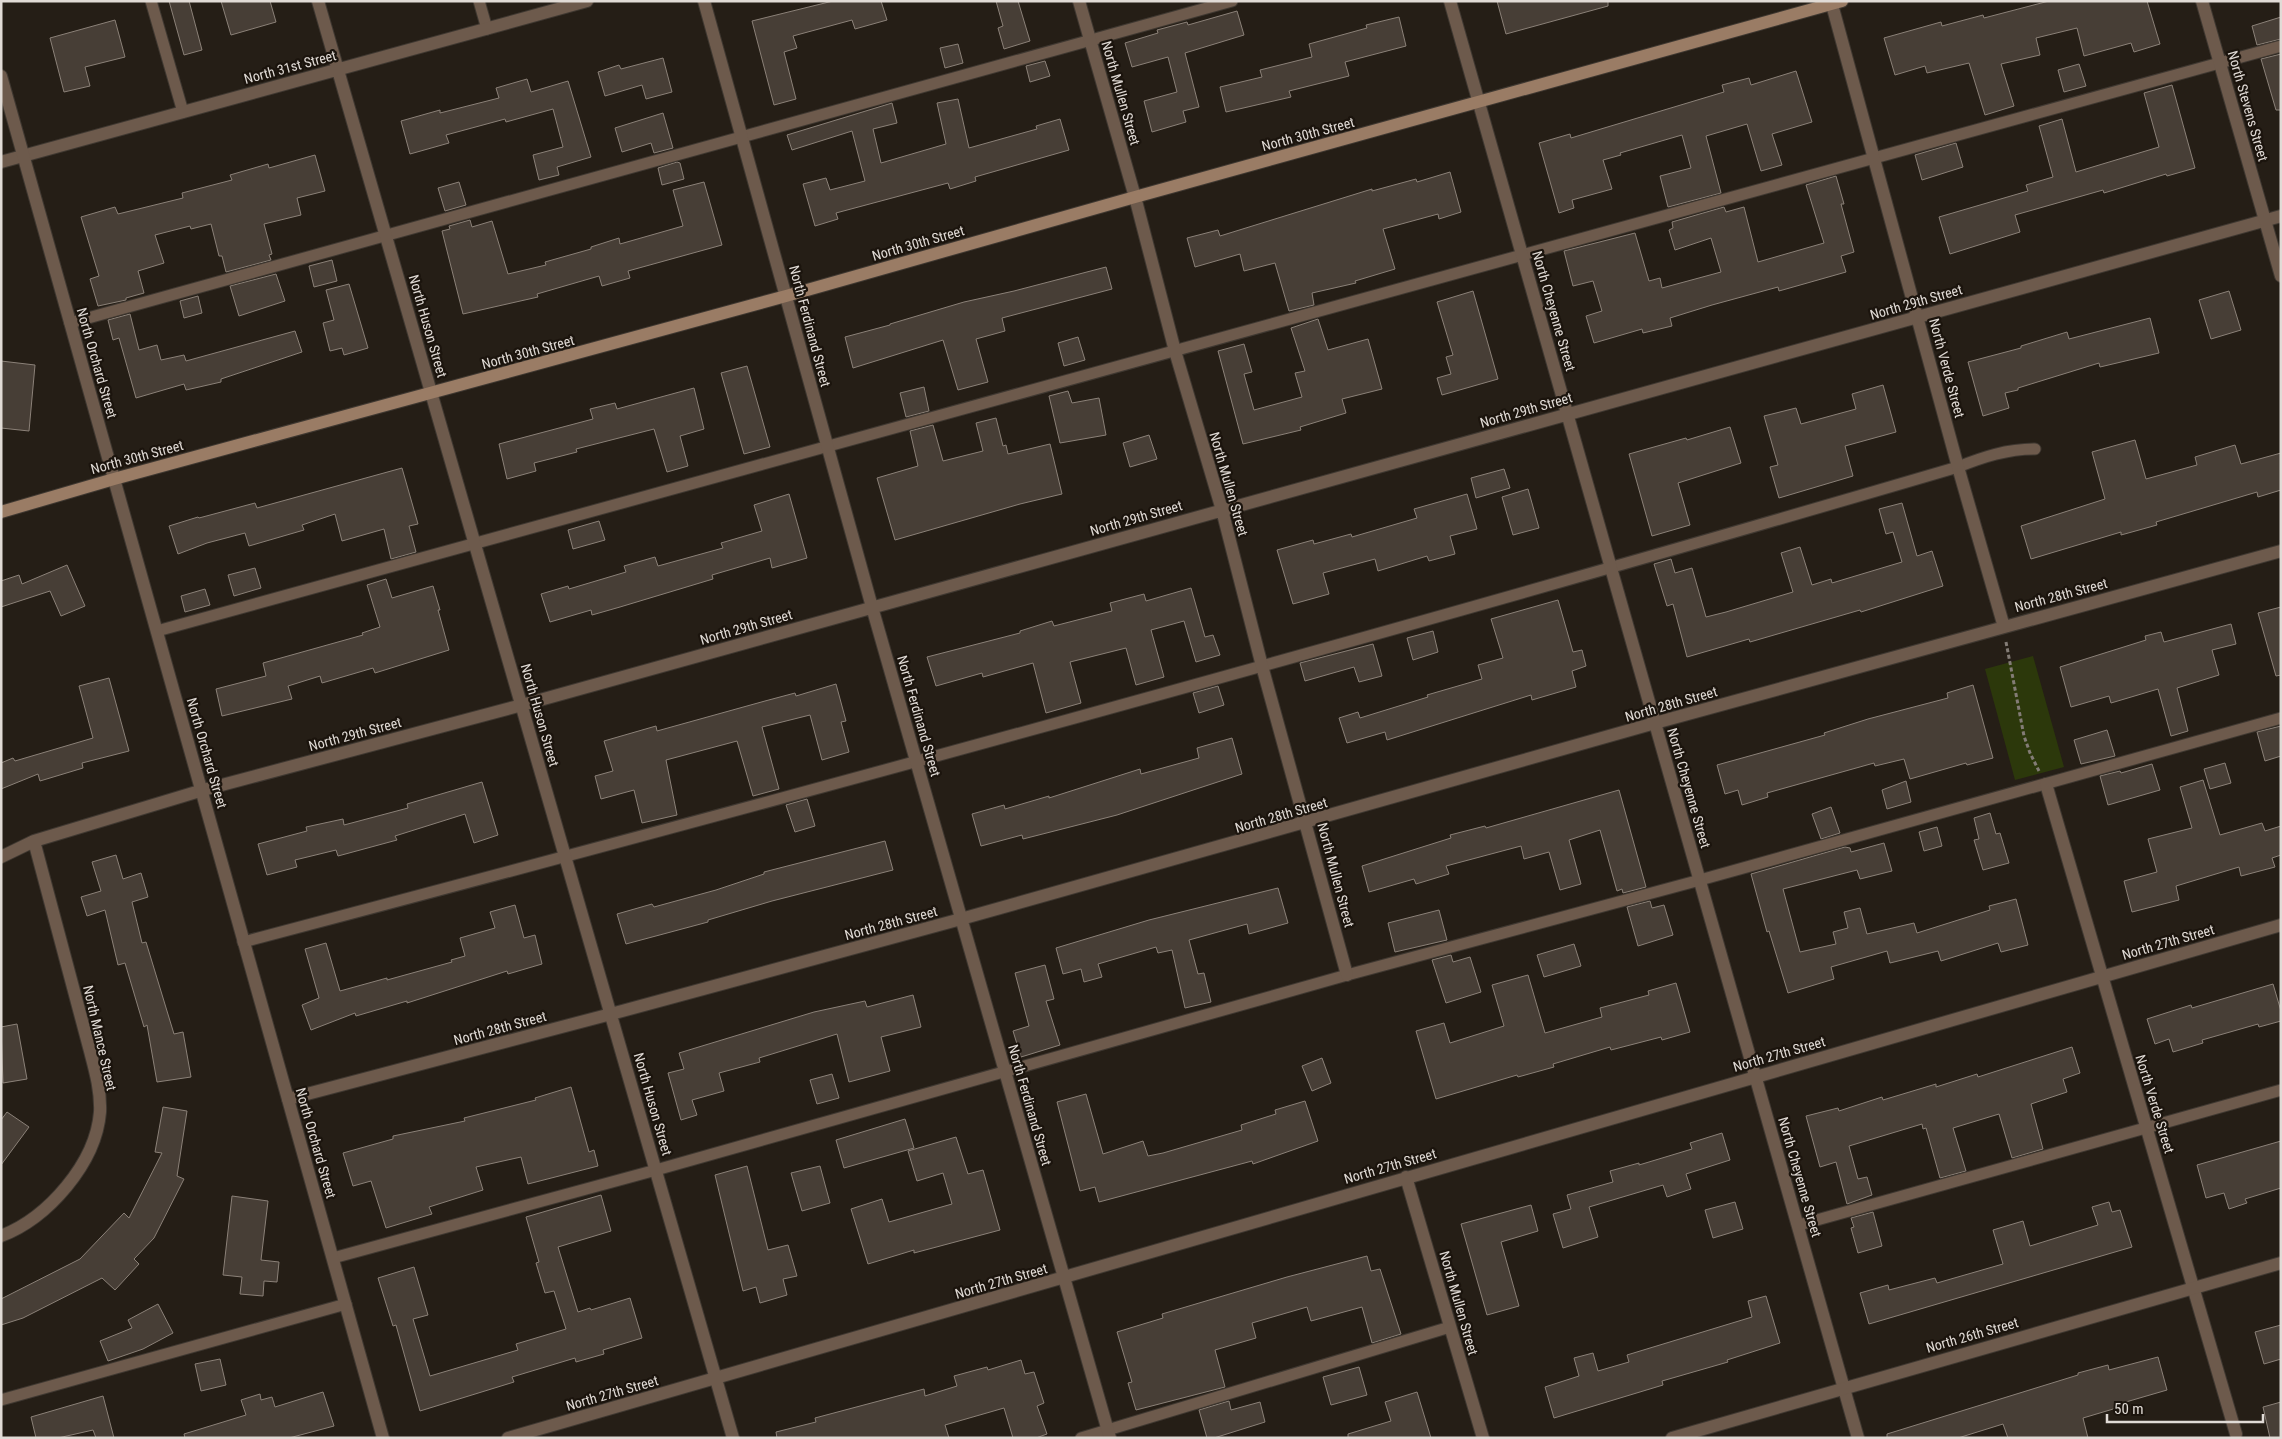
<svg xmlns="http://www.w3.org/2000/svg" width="2282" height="1439" viewBox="0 0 2282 1439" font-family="'Roboto Condensed',sans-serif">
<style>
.green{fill:#2c380b}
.building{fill:#473e36;stroke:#8b8178}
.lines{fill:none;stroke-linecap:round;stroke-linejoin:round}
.service-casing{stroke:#3f3831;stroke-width:13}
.minor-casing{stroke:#3f3831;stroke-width:14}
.tertiary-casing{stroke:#3f3831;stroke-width:14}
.secondary-casing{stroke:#3f3831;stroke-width:14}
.path{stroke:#837c76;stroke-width:3;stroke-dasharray:4 2.5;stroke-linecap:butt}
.service{stroke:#6d5a4c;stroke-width:11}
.minor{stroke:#6d5a4c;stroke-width:12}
.tertiary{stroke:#6d5a4c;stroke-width:12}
.secondary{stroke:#9a7c65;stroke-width:12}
.labels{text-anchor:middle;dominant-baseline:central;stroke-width:4.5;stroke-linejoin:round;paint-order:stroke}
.street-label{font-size:14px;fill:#e1dbd6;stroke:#1b140d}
</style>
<rect width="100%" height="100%" fill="#251e16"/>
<path class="green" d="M2033,656L2064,767L2015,780L1985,669Z"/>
<path class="building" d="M169,1H189L202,50L184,55Z
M221,1H270L276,22L231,35Z
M833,1H881L887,20L855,29L852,20L793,36L797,48L784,52L796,99L774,105L752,21Z
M996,1H1018L1030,41L1004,49L998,28L1003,26Z
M1497,1H1608V6L1506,34Z
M2049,1H2147L2160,44L2134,52L2131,43L2084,56L2077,28L2036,38L2040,55L2001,64L2014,106L1985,115L1969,63L1927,73L1925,66L1895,75L1884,38L1941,22L1942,26L1983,15L1984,18Z
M1237,11L1244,35L1185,53L1199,107L1183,111L1186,122L1152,132L1144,101L1177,92L1168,57L1132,67L1125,43L1158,33L1157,30L1187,22L1188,25Z
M1399,17L1406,46L1345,62L1349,76L1289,91L1291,97L1226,112L1220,87L1262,77L1260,70L1312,57L1309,44L1367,28L1366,25Z
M2281,17V39L2257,45L2252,26Z
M115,20L125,57L85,67L90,86L64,92L50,38Z
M958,44L963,63L945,68L940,48Z
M2281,54V110H2276L2261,59Z
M663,58L672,92L646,99L642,85L605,96L598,72L619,65L621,69Z
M1045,61L1050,76L1030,82L1026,66Z
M2079,64L2086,86L2064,92L2058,70Z
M1796,71L1812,122L1772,134L1782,165L1761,171L1747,124L1706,136L1721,193L1668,207L1660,176L1691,168L1682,135L1620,153L1621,155L1603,160L1612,189L1572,200L1574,208L1559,213L1539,143L1570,134L1571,138L1724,92L1722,85L1749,78L1751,85Z
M527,79L531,92L568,81L591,157L557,167L559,175L539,180L533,155L563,147L553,109L506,122L505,119L446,135L449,143L410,154L401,121L440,110V113L499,98L496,88Z
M2172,85L2195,168L2167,176L2166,174L2104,193L2103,190L2015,215L2020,232L1950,254L1939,217L2028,191L2026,185L2053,177L2039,126L2062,119L2076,172L2159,147L2144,93Z
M958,99L969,148L1037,129L1036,126L1060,119L1069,150L975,177L976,181L950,189L948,183L836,213L838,219L815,226L803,184L826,178L830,190L865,181L852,131L792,150L787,135L892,103L897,123L873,129L881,163L946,144L937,103Z
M663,113L673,148L654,153L651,143L622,152L615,128Z
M1956,143L1963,167L1922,180L1915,155Z
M315,155L325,191L297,198L301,215L264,224L272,254L269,255L271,260L226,272L222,256H219L211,224L191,229L190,226L155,235L164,263L138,271L144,293L126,298V300L98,306L90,279L99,276L81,217L115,207L118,214L183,198L182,193L232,180L230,175L268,164L269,168Z
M677,162L680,163L684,179L662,185L658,168Z
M1450,172L1461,212L1439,219L1438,214L1383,229L1395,269L1355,281L1356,283L1312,293L1314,305L1289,311L1275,263L1244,271L1240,254L1195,267L1187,238L1218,230L1220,236L1372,189V191L1416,179L1417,182Z
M1836,176L1844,204H1841L1854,252L1841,256L1846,272L1779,291L1778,287L1712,305L1670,318L1672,326L1643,333L1642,329L1594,343L1586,316L1602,311L1593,281L1573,286L1564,251L1635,233L1649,281L1660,278L1662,288L1721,272L1711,238L1675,250L1669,230L1673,228L1672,222L1724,207L1726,212L1744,207L1758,262L1824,243L1806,185Z
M459,182L466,205L445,211L438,188Z
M704,182L722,245L628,271L630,278L602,286L599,276L537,294L538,297L463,314L442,231L450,229L449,226L470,220L472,227L492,221L508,274L546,265L545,262L591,249V247L619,238L620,244L683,226L673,190Z
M332,260L337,281L314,287L309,266Z
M1106,267L1112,289L1002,318L1005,331L976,339L988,382L958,390L943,340L853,368L845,337L890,325V324L964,302L1014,291Z
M276,274L285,301L239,316L230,286Z
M349,284L368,348L344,355L342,348L330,351L323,323L334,320L326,290Z
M1473,291L1498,379L1442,395L1437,378L1451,374L1446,357L1453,355L1437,302Z
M2229,291L2241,330L2211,339L2199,300Z
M198,296L202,313L184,318L180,301Z
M130,314L139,350L157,345L161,360L184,355L186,361L295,331L302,352L221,379V382L186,390L184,384L136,398L119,338L113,340L108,320Z
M2150,318L2159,353L2100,367L2099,363L2018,388V390L2005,393L2009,408L1983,416L1968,362L2021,348V346L2067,332L2069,339Z
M1318,319L1328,350L1368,339L1382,389L1342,399L1346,413L1300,427L1301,430L1243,444L1218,351L1244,344L1252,372L1244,374L1254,410L1302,397L1295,373L1305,371L1291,328Z
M1078,337L1085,360L1064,366L1058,343Z
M1,361L35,365L29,431L1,428Z
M747,366L770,447L744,454L721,373Z
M1883,385L1896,432L1845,446L1853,476L1779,498L1770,467L1778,465L1764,416L1796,408L1801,424L1856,409L1852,394Z
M924,387L929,411L906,417L900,393Z
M694,388L704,429L680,436L688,466L667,472L654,429L576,449L577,452L534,463L536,471L507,479L499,444L593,419L590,409L615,403L617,409Z
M1068,391L1072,403L1099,398L1106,435L1060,443L1049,396Z
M996,418L1003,446L1006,445L1008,454L1050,444L1062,494L1020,504L895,540L877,478L918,466L910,431L933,425L943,461L983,451L976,423Z
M1730,427L1741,463L1678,483L1690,525L1652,536L1629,454L1686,438L1687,440Z
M1149,435L1157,459L1130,467L1123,443Z
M2135,440L2146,479L2197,465L2195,457L2235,445L2241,464L2281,453V490L2258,497L2257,492L2156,522L2157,525L2121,535V532L2031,559L2021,526L2105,499L2092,452Z
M402,468L418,524L409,526L416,552L391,559L384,529L342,541L335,514L302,525L304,530L249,546L245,533L207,543L178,554L169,526L198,517L199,518L255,503L257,508Z
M1504,469L1510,488L1476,498L1471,478Z
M1528,489L1539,528L1513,535L1502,497Z
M789,494L807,558L772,568L770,558L712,575L713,579L620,607L592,615L591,610L550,622L541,594L568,586L569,589L626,572L624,566L655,557L658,566L723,548L721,543L762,531L754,505Z
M1467,494L1477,529L1450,536L1455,554L1429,561L1427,556L1378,571L1375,559L1323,573L1329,594L1293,604L1277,550L1313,540L1314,544L1351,534L1352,537L1417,518L1414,509Z
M1902,503L1917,556L1932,551L1943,586L1861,612L1860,610L1750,642L1749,639L1687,657L1673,604L1667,606L1654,564L1671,559L1675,573L1692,568L1706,617L1726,612L1793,592L1781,553L1800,547L1812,585L1831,579L1832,583L1902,562L1893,532L1886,534L1879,509Z
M599,521L605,540L573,549L568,530Z
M67,565L85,606L61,616L50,591L1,607V581L19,575L22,584Z
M255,568L261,588L234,596L228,575Z
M386,579L392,598L433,586L440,610H438L449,650L375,673L373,668L322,683L320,676L288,686L292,699L222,716L216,689L266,676L263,663L363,635L362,633L380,627L367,585Z
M1191,588L1205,637L1213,635L1220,655L1196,662L1184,621L1151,630L1164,677L1136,685L1126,648L1070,662L1081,703L1046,713L1033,663L983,677L982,673L936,686L927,657L1020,633V631L1052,621L1054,626L1112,611L1110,603L1144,594L1146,601Z
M205,589L210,605L185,612L181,596Z
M1558,600L1573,652L1582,650L1586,666L1572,671L1576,687L1532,700L1531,695L1387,740L1385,732L1347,743L1339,718L1358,712L1360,718L1428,697L1427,695L1482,679L1478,665L1503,658L1491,619Z
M2281,607V675L2276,676L2258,613Z
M2231,624L2236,644L2212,650L2219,675L2177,688L2188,731L2171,736L2158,689L2111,703L2109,696L2071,707L2060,667L2146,640L2145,636L2161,632L2164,642Z
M1433,631L1438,652L1413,660L1407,638Z
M1373,644L1382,676L1359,682L1354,667L1305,681L1300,663Z
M109,678L129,751L82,763L83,768L40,781L38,774L1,789V763L13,758L15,761L93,738L79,686Z
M836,684L846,721L841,722L849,752L822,760L810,715L762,727L779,789L753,796L737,741L666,760L677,815L642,823L634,790L601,799L595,776L613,771L604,741L656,726L657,731L765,701L795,693L796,696Z
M1973,685L1993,758L1967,765L1966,763L1910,779L1904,759L1875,766L1874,763L1767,793L1768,797L1742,805L1738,790L1725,794L1717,765L1825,735L1824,733L1868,719L1948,698L1947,693Z
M1218,686L1224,705L1199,713L1193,693Z
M2281,726V756L2265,761L2257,732Z
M2107,730L2115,756L2081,764L2074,740Z
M1232,738L1242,774L1117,815L1023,839L1022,835L981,846L972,814L1004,805L1005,809L1049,796V798L1140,769L1141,774L1199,758L1197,748Z
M2225,763L2231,783L2210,789L2204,769Z
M2152,764L2160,790L2108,805L2100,776L2120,771L2121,773Z
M2203,780L2220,835L2262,823L2265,831L2281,826V855L2272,858L2275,867L2241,876L2239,867L2176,886L2179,900L2132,912L2124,881L2157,872L2148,839L2192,828L2180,787Z
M1906,781L1911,802L1887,809L1882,790Z
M482,782L498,835L474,843L465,814L395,836L397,840L338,856L336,850L295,860L297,867L267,875L258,844L307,831L306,827L343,819L344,825L408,808L407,804Z
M1619,790L1646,887L1623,893L1622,889L1617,891L1600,830L1569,840L1581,884L1560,890L1549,852L1524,859L1521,846L1446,866L1449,874L1416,884L1414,879L1369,892L1362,866L1451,838L1450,835L1485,826L1486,828Z
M807,799L815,826L795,832L786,805Z
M1831,807L1840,833L1821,839L1812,814Z
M1990,813L1996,834L2000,833L2009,863L1983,870L1974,840L1979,839L1974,818Z
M1937,827L1942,846L1924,851L1919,832Z
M885,841L893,870L772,901L708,920V922L626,944L617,914L652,904L654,907L716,890L764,874V872Z
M1884,843L1892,871L1860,879L1857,870L1783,889L1800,952L1836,944L1833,932L1848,928L1844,912L1860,908L1867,934L1914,923L1917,933L1990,910L1989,906L2016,899L2028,945L2001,952L1998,943L1941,961L1938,951L1890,963L1887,951L1831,967L1834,979L1788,993L1769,931L1767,932L1751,874L1845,847L1850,848L1851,852Z
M116,855L123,879L141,873L148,897L132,902L142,943L146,942L174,1034L183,1032L191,1077L157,1082L147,1025L144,1027L125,963L118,965L105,910L87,916L81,897L101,891L92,862Z
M1278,888L1288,923L1249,934L1247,924L1189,940L1198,974L1204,973L1211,1002L1185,1008L1172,950L1158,953L1156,947L1098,964L1102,977L1084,982L1081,969L1063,974L1056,948L1149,920Z
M1650,901L1652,908L1664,905L1673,935L1638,946L1627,907Z
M515,905L524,938L535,935L542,964L508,974L507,971L407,1003V1001L356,1016L355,1013L311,1030L302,1005L319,998L305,949L326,943L340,991L387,978V980L452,962L451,960L465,956L460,938L495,928L490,912Z
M1439,910L1447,940L1395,952L1388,923Z
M1574,944L1581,966L1544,977L1537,955Z
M1451,955L1453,962L1470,957L1481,992L1446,1003L1432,960Z
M1045,965L1054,999L1046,1001L1060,1045L1021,1057L1013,1031L1029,1026L1015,973Z
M1528,975L1545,1033L1602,1017L1600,1008L1649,995L1648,991L1676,983L1690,1032L1662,1040L1661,1037L1611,1050L1610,1047L1553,1064L1554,1067L1518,1077L1517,1075L1436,1099L1416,1031L1444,1023L1450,1043L1504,1026L1492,985Z
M2273,984L2281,1011V1021L2259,1027L2258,1024L2202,1040L2203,1043L2173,1052L2169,1039L2155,1044L2147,1019L2191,1005L2192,1008Z
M913,995L921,1027L881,1037L890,1071L849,1082L837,1034L759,1058L760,1062L719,1073L724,1091L692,1100L697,1115L681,1120L668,1073L684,1069L679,1053L814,1012L865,1001L867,1007Z
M17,1024L27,1079L3,1083L1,1027Z
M2072,1047L2080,1073L2063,1079L2067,1092L2031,1104L2043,1149L2012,1158L1999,1114L1953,1128L1966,1171L1940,1178L1926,1128L1923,1129L1922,1124L1849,1146L1858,1179L1867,1177L1872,1195L1847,1204L1836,1162L1820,1167L1806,1116L1838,1108L1839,1111L1882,1097L1883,1100L1936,1084V1087L1977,1074L1978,1077Z
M1322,1058L1331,1083L1312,1091L1302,1066Z
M832,1074L839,1098L817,1104L810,1080Z
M571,1087L589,1152L594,1150L598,1166L528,1184L521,1157L476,1167L483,1190L429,1207L432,1214L386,1228L371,1181L353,1186L343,1153L393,1139V1136L465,1121L464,1118L536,1100L535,1098Z
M1086,1094L1103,1154L1143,1141L1148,1156L1163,1153L1242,1130L1241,1125L1276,1114L1275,1110L1305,1101L1318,1141L1253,1164L1252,1161L1099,1202L1095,1187L1080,1191L1057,1102Z
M163,1107L187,1111L177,1176L184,1179L154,1238L134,1259L139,1264L115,1290L102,1278L23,1318L1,1325V1299L80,1259L124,1213L129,1218L162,1153L155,1152Z
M7,1112L29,1127L1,1165V1120Z
M905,1119L914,1148L844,1168L836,1140Z
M1722,1133L1730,1160L1686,1174L1691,1189L1667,1197L1663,1185L1589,1207L1598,1237L1563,1248L1553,1214L1571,1209L1567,1195L1613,1182L1610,1171L1639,1163V1165L1692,1149L1690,1143Z
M956,1137L968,1174L983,1170L1000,1230L914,1253V1250L868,1264L851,1209L882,1199L889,1222L952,1204L943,1173L917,1181L908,1151Z
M2281,1141V1188L2245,1199L2247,1203L2229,1209L2224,1193L2206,1198L2197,1165Z
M747,1166L768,1250L788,1245L797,1276L783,1279L787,1295L760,1303L756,1287L743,1291L715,1175Z
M820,1166L830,1203L802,1211L791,1173Z
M601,1195L611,1231L558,1247L578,1312L590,1308L591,1310L630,1298L642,1338L603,1350L604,1354L576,1362L575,1358L512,1377L514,1382L420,1411L396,1325L393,1326L378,1278L414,1267L428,1315L413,1319L430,1376L518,1350L516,1344L566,1329L554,1291L545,1293L536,1263L539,1262L526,1217Z
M232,1196L268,1201L261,1260L279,1262L277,1282L264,1281L263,1296L240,1294L242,1277L223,1275Z
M1735,1202L1743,1229L1713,1238L1705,1210Z
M2109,1202L2112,1212L2120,1210L2132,1247L1869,1324L1860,1293L1888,1285L1889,1290L1935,1278L1937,1283L2003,1264L1993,1230L2023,1221L2030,1246L2098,1225L2092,1207Z
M1531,1205L1538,1231L1501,1242L1519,1306L1487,1315L1461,1224Z
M1873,1212L1882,1246L1858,1253L1851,1228L1854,1227L1851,1218Z
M1367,1256L1371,1271L1380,1269L1401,1334L1372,1343L1362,1307L1311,1321L1307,1307L1252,1323L1256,1338L1215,1350L1225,1387L1136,1410L1128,1383L1132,1382L1117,1332L1163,1318L1162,1314L1287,1277Z
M1766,1296L1780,1343L1727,1360L1728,1362L1662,1381L1663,1385L1554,1418L1545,1387L1579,1376L1574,1358L1593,1353L1598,1371L1629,1362L1627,1355L1752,1317L1748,1301Z
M158,1304L173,1333L143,1349L108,1361L100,1341L132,1328L128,1320Z
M2281,1325V1359L2264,1364L2255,1332Z
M2158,1357L2167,1390L2119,1404L2120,1407L2083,1418L2088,1438H2008L2003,1424L1958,1438H1887V1434L2078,1375V1373L2108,1365L2109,1370Z
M220,1359L226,1385L201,1391L195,1364Z
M1021,1360L1025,1374L1034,1372L1044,1403L1037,1406L1047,1434L1036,1438H1013L1004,1408L945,1425L949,1438H777L776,1432L816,1422L815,1418L924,1389L925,1396L957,1386L954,1376L987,1367L988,1370Z
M1359,1367L1367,1395L1331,1405L1323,1377Z
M323,1392L334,1426L289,1438H185L184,1434L246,1415L241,1400L260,1394L261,1400L272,1397L275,1407Z
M1417,1392L1431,1438H1348V1434L1391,1421L1385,1402Z
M103,1396L114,1438H96L93,1430L58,1438H36L31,1417Z
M1229,1401L1231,1410L1260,1402L1265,1422L1214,1438H1207L1199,1410Z
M2281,1402V1438H2270L2263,1407Z"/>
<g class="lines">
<g class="service-casing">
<path id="service" d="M151,1L183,112
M479,1L487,29
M70,323L1232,1
M157,631L2281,46
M243,942C816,791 1389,634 1958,467C1983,457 2007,449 2035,449
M1799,1225L2281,1090
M333,1258L656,1170L1347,975L1700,880L2281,718
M1,1400L346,1304
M1081,1438L1450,1327"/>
</g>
<g class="minor-casing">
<path id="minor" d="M318,1L733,1438
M704,1L872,607L1110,1438
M1079,1L1135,197L1175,351L1222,510L1262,666L1347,975
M1450,1L1858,1438
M1831,1L1958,467L2004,627
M1,162L587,1
M2046,784L2236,1434
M1,857L34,841L203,790L522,705L2281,216
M288,1099L611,1014L961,919L1655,723L2281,551
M1406,1177L1483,1438
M1,1236C48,1218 96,1163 100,1112C101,1091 95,1070 90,1051L34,841
M508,1438L2281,925"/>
</g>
<g class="tertiary-casing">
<path id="tertiary" d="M2202,1L2281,276
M1,76L383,1438
M1672,1438L2281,1263"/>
</g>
<g class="secondary-casing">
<path id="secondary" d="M1,512L114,479L786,296L1135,197L1842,1"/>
</g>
<path class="path" d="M2006,642L2024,736L2030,753L2039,771"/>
<use href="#service" class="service"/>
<use href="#minor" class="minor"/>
<use href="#tertiary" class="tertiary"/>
<use href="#secondary" class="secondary"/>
</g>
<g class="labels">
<g class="street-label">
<text transform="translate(290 67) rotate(-15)">North 31st Street</text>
<text transform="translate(1121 93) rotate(74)">North Mullen Street</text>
<text transform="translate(2248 106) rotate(74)">North Stevens Street</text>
<text transform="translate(1308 134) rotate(-15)">North 30th Street</text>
<text transform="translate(918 243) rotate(-16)">North 30th Street</text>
<text transform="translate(1916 302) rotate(-16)">North 29th Street</text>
<text transform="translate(1554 311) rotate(74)">North Cheyenne Street</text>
<text transform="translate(428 326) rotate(74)">North Huson Street</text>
<text transform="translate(810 326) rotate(75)">North Ferdinand Street</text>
<text transform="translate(528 352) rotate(-15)">North 30th Street</text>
<text transform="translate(97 363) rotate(74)">North Orchard Street</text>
<text transform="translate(1947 368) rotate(75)">North Verde Street</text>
<text transform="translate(1526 410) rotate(-16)">North 29th Street</text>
<text transform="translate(137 457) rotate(-15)">North 30th Street</text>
<text transform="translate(1229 484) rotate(74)">North Mullen Street</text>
<text transform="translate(1136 518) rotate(-16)">North 29th Street</text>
<text transform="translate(2061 595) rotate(-15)">North 28th Street</text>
<text transform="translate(746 627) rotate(-16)">North 29th Street</text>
<text transform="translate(1671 704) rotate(-16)">North 28th Street</text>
<text transform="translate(540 715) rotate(74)">North Huson Street</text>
<text transform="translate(919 716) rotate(74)">North Ferdinand Street</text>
<text transform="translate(355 734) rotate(-15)">North 29th Street</text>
<text transform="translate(207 753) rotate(74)">North Orchard Street</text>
<text transform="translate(1689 788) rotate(74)">North Cheyenne Street</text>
<text transform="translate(1281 815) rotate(-16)">North 28th Street</text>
<text transform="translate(1336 875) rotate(75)">North Mullen Street</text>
<text transform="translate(891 923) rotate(-15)">North 28th Street</text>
<text transform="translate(2168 942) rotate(-16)">North 27th Street</text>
<text transform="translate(500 1028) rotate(-15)">North 28th Street</text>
<text transform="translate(100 1038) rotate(77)">North Mance Street</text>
<text transform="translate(1779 1054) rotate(-16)">North 27th Street</text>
<text transform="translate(653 1104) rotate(74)">North Huson Street</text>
<text transform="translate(2155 1104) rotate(73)">North Verde Street</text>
<text transform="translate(1030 1105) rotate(74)">North Ferdinand Street</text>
<text transform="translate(316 1143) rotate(74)">North Orchard Street</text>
<text transform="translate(1390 1166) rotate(-16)">North 27th Street</text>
<text transform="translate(1800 1177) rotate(74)">North Cheyenne Street</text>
<text transform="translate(1001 1281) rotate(-16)">North 27th Street</text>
<text transform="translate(1459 1303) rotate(74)">North Mullen Street</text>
<text transform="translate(1972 1335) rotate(-16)">North 26th Street</text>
<text transform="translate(612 1393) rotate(-16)">North 27th Street</text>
</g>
</g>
<rect width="2282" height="1439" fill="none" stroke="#e1dbd6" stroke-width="5"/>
<path d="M2107 1414v8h156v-8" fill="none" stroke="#e1dbd6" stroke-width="2.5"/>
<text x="2114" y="1414" font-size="15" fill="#e1dbd6" stroke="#1b140d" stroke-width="4" paint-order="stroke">50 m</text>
</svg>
